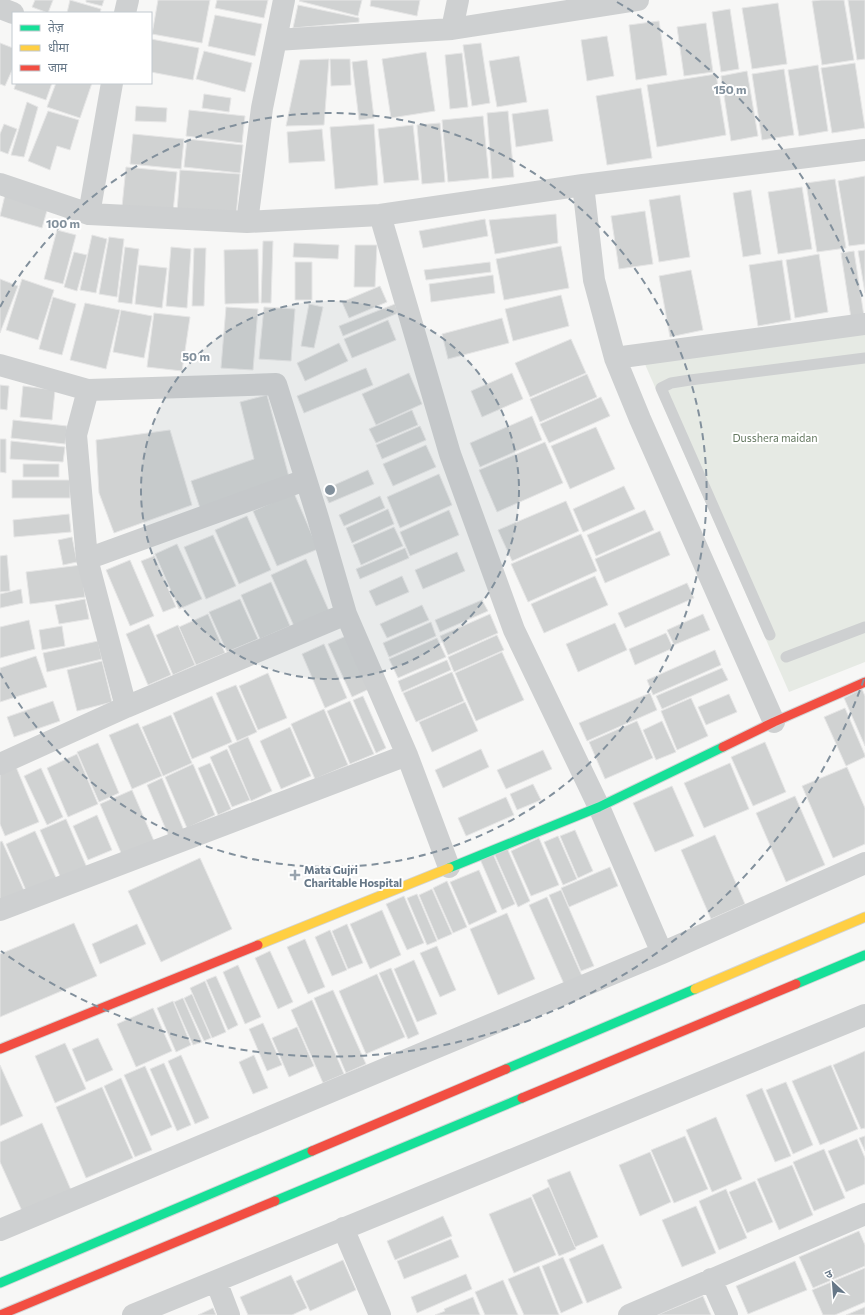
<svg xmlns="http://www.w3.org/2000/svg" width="865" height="1315" viewBox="0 0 865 1315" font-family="Commissioner,'Noto Sans Devanagari',sans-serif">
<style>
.green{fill:#e6eae4}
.building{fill:#d0d2d2;stroke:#e6e6e6}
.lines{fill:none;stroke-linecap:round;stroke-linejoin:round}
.fast-casing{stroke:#d2d4d5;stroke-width:11}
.slow-casing{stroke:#d2d4d5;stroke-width:11}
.jam-casing{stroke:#d2d4d5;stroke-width:11}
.lane{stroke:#ced0d1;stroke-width:11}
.street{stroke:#ced0d1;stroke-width:22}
.fast{stroke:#16e098;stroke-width:9}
.slow{stroke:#ffcf43;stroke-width:9}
.jam{stroke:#f24e42;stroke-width:9}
.ring{fill:none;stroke:#82909c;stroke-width:2;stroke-dasharray:7 5}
.poi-dot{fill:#99a4ae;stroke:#fff;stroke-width:1.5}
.labels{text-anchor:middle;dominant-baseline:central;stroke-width:4;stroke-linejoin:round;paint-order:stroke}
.park-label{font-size:11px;fill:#657961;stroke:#fff}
.poi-label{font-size:11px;font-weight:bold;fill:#667787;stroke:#fff;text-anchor:start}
.centre{fill:#82909c;stroke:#fff;stroke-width:2}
.ring-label{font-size:12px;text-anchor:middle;font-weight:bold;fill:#82909c;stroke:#fff;stroke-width:4;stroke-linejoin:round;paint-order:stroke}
</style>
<rect width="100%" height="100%" fill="#f7f7f6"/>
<path class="green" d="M865,334V662L789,692L644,362Z"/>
<path class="building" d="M35,0H53L48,13L32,7Z
M70,0L101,9L100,13H67Z
M86,0H104L102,6L86,2Z
M158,0H210L202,43L152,34Z
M217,0H268L264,18L215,8Z
M300,0H362L358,16L299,1Z
M371,0H420L417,16L370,6Z
M821,0H844L854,60L822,65L812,1Z
M848,0H865V59L857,60Z
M778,3L787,64L752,69L742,8Z
M298,5L359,18V22L293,28Z
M730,9L739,69L721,72L712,12Z
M215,15L262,24L255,56L208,46Z
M659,21L667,75L636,80L629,25Z
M706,23L713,72L684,76L677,27Z
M607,36L614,76L587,81L581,40Z
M151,39L199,48L193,80L151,72Z
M0,43L13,48V68L5,86L0,84Z
M481,43L490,103L472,106L463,45Z
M204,51L252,63L245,92L196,79Z
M426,52L435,111L391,118L382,59Z
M462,53L468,107L450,109L445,55Z
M519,56L527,102L497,107L489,61Z
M329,59L324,125L286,126L300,60Z
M330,59H350L351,85L331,86Z
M367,60L374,118L359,120L352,62Z
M855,63L865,128L832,133L821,68Z
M818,65L828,131L799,136L788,70Z
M784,69L794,135L762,140L752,74Z
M747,71L758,136L731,141L721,76Z
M716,74L726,135L657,147L647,85Z
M16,83H52L46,100L14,89Z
M56,83H92L80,118L47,107Z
M641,88L652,158L607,165L596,96Z
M204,94L231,98L229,112L202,108Z
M27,102L38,107L24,157L11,155Z
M136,106L167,108L166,122L135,121Z
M548,109L553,141L516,147L512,114Z
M189,110L245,116L242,143L186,136Z
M48,111L79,120L70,150L57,146L50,170L28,161Z
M508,111L514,177L492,179L487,113Z
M483,116L489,178L448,182L442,120Z
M440,123L445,182L422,184L417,125Z
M4,124L17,129L8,154L0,151V134Z
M374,124L378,185L335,189L330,127Z
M413,125L419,180L384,183L378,129Z
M322,129L325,161L289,163L287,132Z
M133,134L184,139L181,169L130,164Z
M187,139L243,145L240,173L184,167Z
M126,167L177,172L173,212L122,207Z
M180,170L240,174L236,216L177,212Z
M865,176V244L849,246L838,181Z
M835,179L846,248L817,252L806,183Z
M802,187L812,249L778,254L768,192Z
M751,190L761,254L743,257L733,193Z
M5,195L48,207L42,228L0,216Z
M680,195L690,257L659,262L649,200Z
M645,211L653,264L619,269L611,216Z
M556,214L558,243L495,254L489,220Z
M485,219L488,236L423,248L419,231Z
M57,230L76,235L63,284L44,279Z
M92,235L107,239L96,293L80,290Z
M109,237L124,239L117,297L99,294Z
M263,241H273L271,303H261Z
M294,243L339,245L338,259L293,257Z
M355,245H377L375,287H354Z
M561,246L569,288L504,300L496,259Z
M125,247L139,249L132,304L118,302Z
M171,247L191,249L187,308L166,306Z
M194,248H206L204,306H192Z
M258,249L259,303L225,304L224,250Z
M865,250V293L858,251Z
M854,251L864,316L851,318L841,253Z
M74,252L87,255L77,291L64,287Z
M819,254L828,312L795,318L786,260Z
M782,260L791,320L758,326L749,265Z
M295,262H312V300H295Z
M490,262L491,272L426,280L424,270Z
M139,265L167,268L162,308L135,304Z
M691,270L703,330L670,337L659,276Z
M493,275L495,293L431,302L429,284Z
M0,279L18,286L0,333Z
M22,279L54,290L38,340L6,330Z
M380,286L387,302L349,318L342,302Z
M561,295L569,326L513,341L505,309Z
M53,297L76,304L62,355L39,349Z
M85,303L120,310L106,369L70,360Z
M309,304L323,307L314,348L301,346Z
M395,304L398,313L343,336L339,326Z
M226,307L258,309L253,370L221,368Z
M264,307L295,309L291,361L259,359Z
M121,310L152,316L144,358L113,352Z
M154,313L190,317L182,371L147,367Z
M502,318L509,343L448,359L442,334Z
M388,320L396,340L352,358L344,339Z
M571,339L586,373L530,397L515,363Z
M339,343L348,361L305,381L297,363Z
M366,368L373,385L304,413L297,396Z
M409,373L422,404L376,425L362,394Z
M512,373L523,399L482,417L471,391Z
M587,374L597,397L540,422L530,399Z
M0,385L9,386L7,410L0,409Z
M23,386L55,390L52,420L20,417Z
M267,395L289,477L200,508L191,481L254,459L240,402Z
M601,397L610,416L549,443L540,424Z
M412,410L418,425L376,443L369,429Z
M532,416L542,440L480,467L470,443Z
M13,420L67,426L65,444L11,438Z
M420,426L426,440L382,459L376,445Z
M596,427L615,469L570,489L551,446Z
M170,430L192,505L114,533L99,493L96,440Z
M0,439H6V473L0,472Z
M11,441L65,447L63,462L10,459Z
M545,442L563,483L497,512L479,470Z
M426,445L436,467L393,486L383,464Z
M23,464H59V477H23Z
M368,470L374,484L329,503L323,490Z
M439,474L452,505L400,528L387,497Z
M12,480H70V498H12Z
M624,486L635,509L583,532L573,509Z
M294,493L318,549L277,566L253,511Z
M380,496L385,508L344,526L339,515Z
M566,501L579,531L512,561L498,530Z
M388,509L394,524L352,543L346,528Z
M449,510L459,535L410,556L400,532Z
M645,510L654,530L596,556L587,535Z
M69,514L71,532L14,537L13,520Z
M247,516L271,570L239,584L215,530Z
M394,527L403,546L361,565L353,545Z
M660,531L670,555L605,583L595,559Z
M581,534L597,571L528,602L511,564Z
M213,535L236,586L206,599L184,547Z
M72,537L77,562L63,565L58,540Z
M177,544L202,599L179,609L155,554Z
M405,548L409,558L360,579L356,569Z
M457,552L465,571L423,589L415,570Z
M7,555L10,591L0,592V556Z
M154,556L176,607L163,612L141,561Z
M306,559L329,611L294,626L271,575Z
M130,560L154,616L130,626L106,570Z
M81,565L85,597L30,604L26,572Z
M402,576L409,592L376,606L369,591Z
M595,576L608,605L544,633L531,604Z
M271,582L290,626L260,639L241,595Z
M687,583L694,598L625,628L618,613Z
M21,589L23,603L0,608V594Z
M85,599L89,619L59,624L55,605Z
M240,599L258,639L227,652L209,612Z
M482,600L488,611L440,632L435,620Z
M422,605L429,620L387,638L380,624Z
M208,614L225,653L196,665L179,627Z
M490,614L498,633L448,655L440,636Z
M703,614L710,630L674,645L667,630Z
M29,620L35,649L0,658V627Z
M431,622L436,636L389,657L383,643Z
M615,623L627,650L578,672L566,644Z
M149,624L171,675L148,685L126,634Z
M178,625L195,665L173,675L156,635Z
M62,626L65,646L42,650L39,630Z
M666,633L673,648L635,665L629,649Z
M497,635L504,650L454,672L448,657Z
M346,636L369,689L352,697L328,644Z
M437,638L446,657L398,678L389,659Z
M98,641L102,659L47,672L43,653Z
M324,644L347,698L325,708L302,654Z
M715,650L721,665L653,695L647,680Z
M502,652L524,700L476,721L455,673Z
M36,656L47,687L0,702V668Z
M447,660L451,670L402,692L398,681Z
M102,661L112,702L77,711L67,670Z
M722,668L728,680L662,709L656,696Z
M452,672L464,701L416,722L403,693Z
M268,673L287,718L258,730L239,686Z
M236,685L257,732L237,741L216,693Z
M862,689L865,696V746L844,698Z
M650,693L657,710L587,741L579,723Z
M729,694L737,712L706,725L698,707Z
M212,696L232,742L192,759L173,713Z
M363,696L386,748L376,753L353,700Z
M691,698L708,736L677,750L661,711Z
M53,701L60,721L14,737L7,717Z
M350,701L374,754L350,764L327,711Z
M465,702L478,731L432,752L419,722Z
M845,708L865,755V757L846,766L824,717Z
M324,709L348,765L315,779L291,724Z
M171,715L192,763L163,776L142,727Z
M637,721L653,758L605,779L589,742Z
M662,721L676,752L656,760L643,730Z
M138,723L162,776L132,789L109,735Z
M290,727L311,776L281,789L260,741Z
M248,737L272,791L251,801L228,746Z
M765,742L786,792L753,806L731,757Z
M98,743L119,793L99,802L77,752Z
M227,749L250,800L232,807L210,757Z
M481,749L489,767L443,788L435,770Z
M543,750L552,769L506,789L497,770Z
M77,754L98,804L68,817L47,768Z
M210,763L231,809L218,815L198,768Z
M730,763L749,809L704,828L684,783Z
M193,764L215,815L187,828L165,777Z
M16,767L39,822L5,836L0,824V774Z
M847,767L865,808V844L833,858L802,786Z
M41,768L63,817L47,825L24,776Z
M162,778L185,833L170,839L147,785Z
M533,784L541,800L517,810L510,794Z
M672,786L694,836L655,852L633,803Z
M132,790L154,841L122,855L100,804Z
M795,796L825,865L786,882L756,813Z
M506,797L514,815L466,836L458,818Z
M97,815L112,850L88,860L73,826Z
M66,819L88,870L62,881L40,830Z
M575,830L593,871L578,878L560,836Z
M35,831L58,882L28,895L6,844Z
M715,835L745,904L711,919L681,850Z
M558,836L577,879L563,885L544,842Z
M539,838L559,885L531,896L511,851Z
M2,841L26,895L0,906V842Z
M507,848L530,901L518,907L494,853Z
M493,854L515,904L502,910L480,859Z
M200,858L232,929L161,962L128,891Z
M610,867L618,886L569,907L561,888Z
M479,870L497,912L469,925L450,882Z
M447,881L467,927L453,933L433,888Z
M432,889L452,934L438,940L419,895Z
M561,890L594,966L581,971L549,895Z
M417,894L437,941L427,945L407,898Z
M404,896L424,943L407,950L386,904Z
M547,897L582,976L564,984L529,905Z
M382,910L401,955L370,969L350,924Z
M507,913L535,979L498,995L470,929Z
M74,923L97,976L0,1017V954Z
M137,924L146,944L100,964L92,944Z
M347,924L363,963L348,969L332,931Z
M330,930L347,970L332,976L315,937Z
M305,939L325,987L308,994L287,947Z
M437,946L456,990L440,997L420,953Z
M270,951L293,1002L278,1009L255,958Z
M414,960L437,1014L417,1022L394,969Z
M238,965L261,1017L245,1024L223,972Z
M391,968L419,1034L408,1039L379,973Z
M377,974L405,1037L366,1054L339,991Z
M216,976L238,1025L228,1030L206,980Z
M205,981L226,1032L212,1038L190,988Z
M333,990L366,1064L346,1073L314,998Z
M192,994L211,1038L204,1041L184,998Z
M183,998L202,1042L193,1045L174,1002Z
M312,1000L344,1074L323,1083L291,1010Z
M173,1001L191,1045L176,1052L157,1008Z
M153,1008L172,1051L136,1067L117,1024Z
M263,1023L282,1065L267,1071L249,1029Z
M297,1027L314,1066L289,1077L272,1038Z
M98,1038L113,1070L86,1082L72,1049Z
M65,1043L86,1089L55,1103L35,1056Z
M865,1051V1128L861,1129L833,1065Z
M181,1055L209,1118L195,1124L168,1061Z
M254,1055L268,1088L253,1094L239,1062Z
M164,1063L191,1125L177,1131L150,1069Z
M0,1065L23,1116L0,1126Z
M831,1065L858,1129L820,1145L792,1081Z
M145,1066L172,1127L151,1136L124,1075Z
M121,1078L152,1150L135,1157L104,1086Z
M786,1082L813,1145L793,1154L766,1090Z
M102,1087L133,1158L86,1178L56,1107Z
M762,1088L791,1156L775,1162L746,1095Z
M716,1117L742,1179L712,1192L686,1130Z
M42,1123L71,1190L22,1211L0,1162V1142Z
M685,1136L708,1189L674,1203L651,1150Z
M865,1136V1151L859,1138Z
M857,1139L865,1158V1184L846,1192L828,1151Z
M824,1149L845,1198L814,1211L793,1162Z
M650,1152L671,1202L640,1216L619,1165Z
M792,1165L813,1215L779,1230L757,1179Z
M570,1171L598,1237L575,1247L547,1180Z
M755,1181L773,1222L747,1233L729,1192Z
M549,1187L576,1249L559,1256L532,1195Z
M726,1189L747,1238L719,1250L699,1201Z
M531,1197L556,1255L514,1273L489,1214Z
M696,1206L716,1253L682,1267L662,1220Z
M443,1216L452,1236L395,1260L387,1241Z
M859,1231L865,1245V1266L813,1288L799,1257Z
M451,1239L459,1257L404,1279L397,1261Z
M603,1244L622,1288L587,1303L569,1259Z
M563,1257L583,1303L561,1313L542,1266Z
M343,1260L356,1290L310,1311L296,1281Z
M795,1261L807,1290L748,1314L736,1286Z
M539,1266L559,1315H524L508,1279Z
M865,1268V1302L835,1315H823L812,1290Z
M466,1274L472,1289L417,1313L411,1297Z
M291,1275L307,1308L292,1315H248L240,1297Z
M503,1280L518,1315H485L475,1292Z
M703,1296L711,1315H657Z
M473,1297L480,1315H435L445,1311L444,1309Z
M865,1307V1315H846Z
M213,1308L216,1315H198Z"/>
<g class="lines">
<g class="fast-casing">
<path id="fast" d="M449,868L599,807L723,747
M796,984L865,955
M506,1069L695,989
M275,1201L522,1098
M0,1283L312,1151"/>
</g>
<g class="slow-casing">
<path id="slow" d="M258,945L449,868
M695,989L865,917"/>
</g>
<g class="jam-casing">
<path id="jam" d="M723,747L774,722L865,682
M0,1049L258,945
M522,1098L796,984
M312,1151L506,1069
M0,1315L275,1201"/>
</g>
<path class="lane" d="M770,635L661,388L671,383L690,380L865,358
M786,657L865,627"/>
<path class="street" d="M0,8L13,13
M125,13L128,0
M452,29L458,0
M276,40L452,29L638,0
M0,184L89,214L247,222L380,215L583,185L865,150
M583,185L594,280L615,358L640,419L774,722
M89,214L112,83
M380,215L450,454L514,630L599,807L662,953
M247,222L262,108L284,0
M615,358L865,324
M0,365L88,390L276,384L318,518L346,614L407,755L449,867
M88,390L76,435L87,559L126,707
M87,559L305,480
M0,764L126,707L346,614
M0,910L407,755
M343,1228L380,1315
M0,1230L662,953L865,863
M711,1279L727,1315
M216,1281L229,1315
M133,1315C377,1216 620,1113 865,1015
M629,1315L865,1214"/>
<use href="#fast" class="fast"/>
<use href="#slow" class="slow"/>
<use href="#jam" class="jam"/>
</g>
<circle cx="330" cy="490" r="189" fill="#82909c" fill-opacity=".12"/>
<g class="ring">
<circle cx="330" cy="490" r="189"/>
<path d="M0 307A377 377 0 1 1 0 673"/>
<path d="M864 679A566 566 0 0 1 1 951M617 2A566 566 0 0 1 864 301"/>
</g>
<path class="poi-dot" d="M293 869h4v4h4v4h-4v4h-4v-4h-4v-4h4z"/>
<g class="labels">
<g class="park-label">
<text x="775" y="437">Dusshera maidan</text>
</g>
<g class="poi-label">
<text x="304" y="869">Mata Gujri<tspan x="304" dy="13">Charitable Hospital</tspan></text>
</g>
</g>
<circle cx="330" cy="490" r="6" class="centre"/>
<g class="ring-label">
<text x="730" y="94">150 m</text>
<text x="63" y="228">100 m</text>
<text x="196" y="361">50 m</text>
</g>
<rect x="12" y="12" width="140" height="72" fill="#ffffff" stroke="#c2c9cf"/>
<rect x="20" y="25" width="20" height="6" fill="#16e098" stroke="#c2c9cf"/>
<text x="48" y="32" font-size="12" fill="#667787">तेज़</text>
<rect x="20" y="45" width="20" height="6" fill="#ffcf43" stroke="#c2c9cf"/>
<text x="48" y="52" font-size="12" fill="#667787">धीमा</text>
<rect x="20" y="65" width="20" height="6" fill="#f24e42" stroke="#c2c9cf"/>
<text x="48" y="72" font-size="12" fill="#667787">जाम</text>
<g transform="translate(833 1283) rotate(334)" stroke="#ffffff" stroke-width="3" paint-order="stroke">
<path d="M0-3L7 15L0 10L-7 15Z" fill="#667787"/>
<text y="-6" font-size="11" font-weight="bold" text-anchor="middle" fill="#667787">उ</text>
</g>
</svg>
